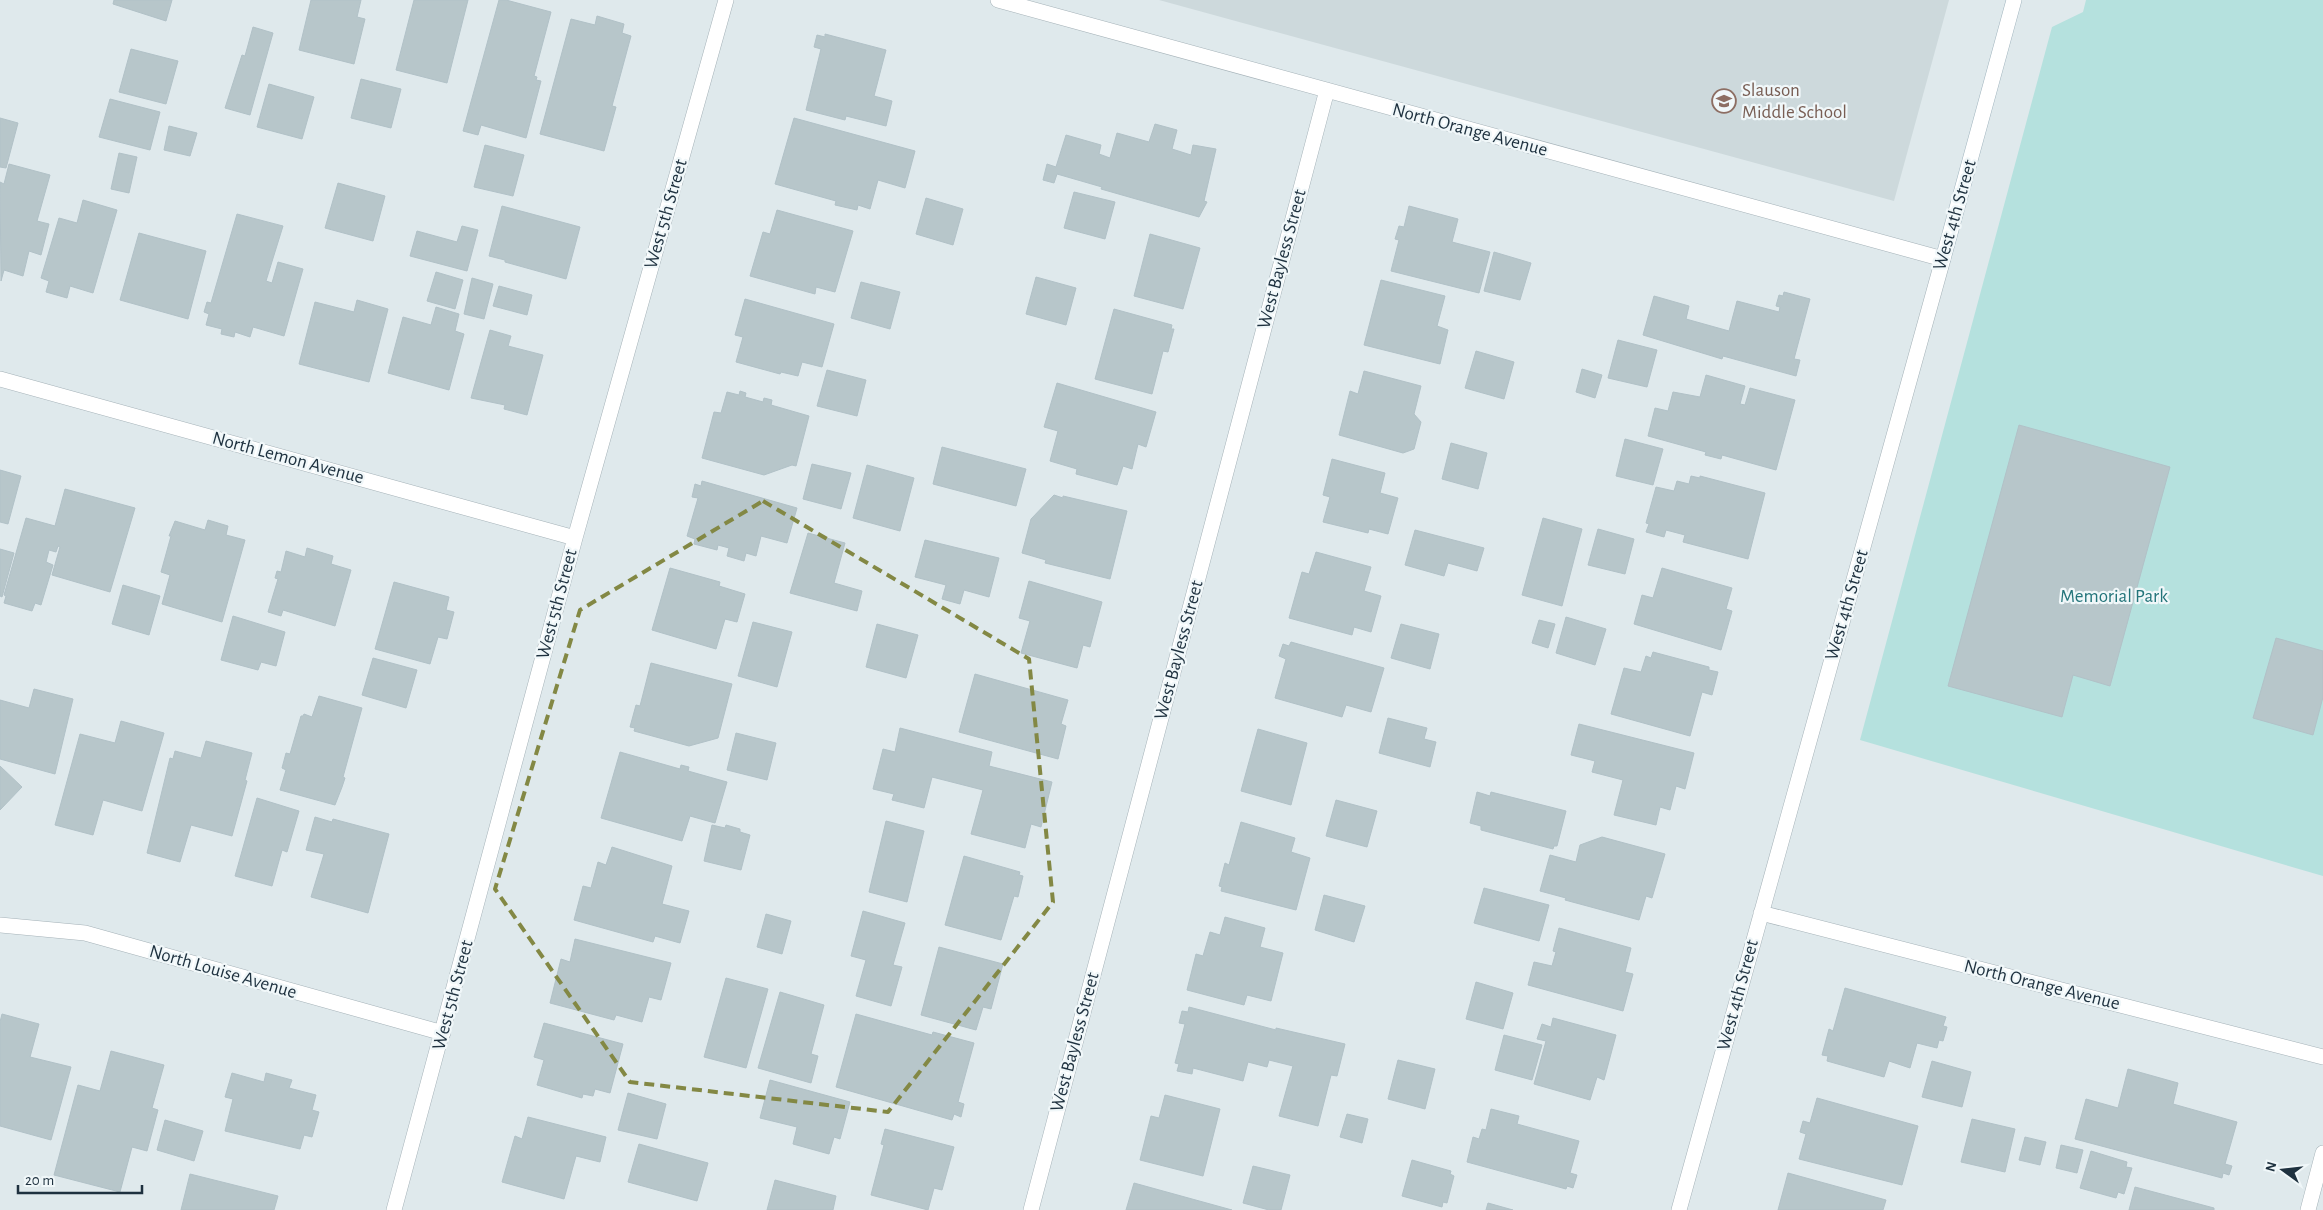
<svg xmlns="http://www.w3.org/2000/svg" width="2323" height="1210" viewBox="0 0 2323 1210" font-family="'Alegreya Sans',sans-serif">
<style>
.built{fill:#cdd9dc}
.green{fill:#b5e1de}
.building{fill:#b7c6ca;stroke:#b1c1c7}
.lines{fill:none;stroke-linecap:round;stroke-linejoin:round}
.street-casing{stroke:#a5b2b8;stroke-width:16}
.secondary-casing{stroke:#9fb3bd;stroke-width:16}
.street{stroke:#fff;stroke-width:15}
.secondary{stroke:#fff;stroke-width:15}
.marked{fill:none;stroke:#838844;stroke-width:4;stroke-dasharray:10 6;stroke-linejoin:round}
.labels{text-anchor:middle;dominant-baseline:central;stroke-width:4.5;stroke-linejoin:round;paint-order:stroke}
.education-label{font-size:19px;fill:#785e54;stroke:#f0f7f9;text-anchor:start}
.street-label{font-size:19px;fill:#1e313f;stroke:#f0f7f9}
.park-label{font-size:19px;fill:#23747a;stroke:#f0f7f9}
</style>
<rect width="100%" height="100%" fill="#dfe9ec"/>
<path class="built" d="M1159,0H1949L1894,201Z"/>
<path class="green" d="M2086,0H2323V876L1860,740L2052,27L2083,12Z"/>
<path class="building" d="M114,0H172L166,21L113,4Z
M311,0H361L357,17L365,19L354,64L299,50Z
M414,0H468L447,83L396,70Z
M499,0H506L551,12L534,76L537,77L536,80L541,81L526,138L481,125L478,135L463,131Z
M597,16L624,24L622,33L631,36L612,106L616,107L604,151L540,134L571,19L595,25Z
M253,27L273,33L250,115L225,108L242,55L245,56Z
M825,34L886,50L874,96L892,101L886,126L846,116L845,120L806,110L821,49L814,47L817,35L825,37Z
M131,49L178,61L166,104L119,92Z
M361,79L401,89L391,128L351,118Z
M269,84L314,97L302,139L257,127Z
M110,99L160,112L150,150L99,137Z
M0,118L18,123L6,168L0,167Z
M794,118L915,151L905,188L878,180L870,209L858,205L857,210L835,205L836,201L775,184Z
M1155,124L1177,130L1172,149L1191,155L1193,145L1216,149L1204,201L1207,202L1199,217L1101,189L1102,187L1057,174L1054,183L1043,180L1047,164L1056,167L1066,135L1101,145L1099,154L1110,158L1117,133L1149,142Z
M169,126L197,133L190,156L164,150Z
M485,145L524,155L513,196L474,187Z
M119,153L137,157L129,193L111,189Z
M9,164L50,175L37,221L49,224L41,255L29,251L23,276L4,270L1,281L0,182L4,184Z
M338,183L385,196L373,241L325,228Z
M1074,192L1115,202L1105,239L1064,228Z
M926,198L963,209L953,245L916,234Z
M83,200L117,210L93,293L70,286L67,298L46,292L49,281L41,278L59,218L77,223Z
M502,206L580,227L566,279L505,262V260L489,256Z
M1409,206L1458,219L1452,242L1490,252L1479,293L1391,271L1399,240L1395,239L1399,226L1404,227Z
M777,210L853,231L835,292L816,287L815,294L750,276L763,232L770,234Z
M237,214L283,226L266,281L272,283L278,262L303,269L284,336L253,327L250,337L235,332L234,337L221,334L222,329L206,325L209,314L204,312L207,302L211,303Z
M462,226L478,230L467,271L410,256L417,231L457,242Z
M139,233L206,251L188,319L120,300Z
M1150,234L1200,248L1183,309L1134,296Z
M1494,252L1531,263L1520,300L1484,291Z
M436,272L463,280L455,309L427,301Z
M1036,277L1076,288L1066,325L1026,314Z
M472,278L493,284L484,319L464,314Z
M1381,280L1445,296L1437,326L1448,330L1440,364L1364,345Z
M861,282L900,292L890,329L851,318Z
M499,286L532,295L527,315L493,306Z
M1784,292L1810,299L1794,359L1800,360L1796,376L1723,356L1722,359L1643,335L1654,296L1689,306L1686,319L1729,331L1737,301L1779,312L1780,307L1776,306L1779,295L1783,296Z
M745,299L834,324L822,367L802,362L798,376L781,372L780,374L736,362L743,337L735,335Z
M357,300L388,309L369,382L299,364L315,302L354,312Z
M436,307L459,314L455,331L464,334L449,390L388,373L403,317L431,325Z
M1114,309L1172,325L1171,329H1174L1168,352L1163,351L1152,394L1095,379Z
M490,330L511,336L508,346L543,355L527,415L504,409L505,405L471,398Z
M1618,340L1657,350L1647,387L1608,378Z
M1476,351L1514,362L1504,399L1465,388Z
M1582,369L1602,375L1595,398L1576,392Z
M827,370L866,380L857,416L817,406Z
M1364,371L1421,386L1414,414L1421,422L1414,449L1403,453L1339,435L1350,391L1358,394Z
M1706,375L1745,386L1740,404L1745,405L1750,388L1795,400L1776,470L1722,455L1721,459L1705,455L1706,452L1648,436L1655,408L1668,411L1673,392L1700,397Z
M1057,383L1156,412L1146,447L1138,444L1132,469L1123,466L1117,485L1076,474L1077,469L1050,461L1058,431L1044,427Z
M740,391L746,393L745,397L763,402L764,398L772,400L771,405L809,416L796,466L792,465L764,475L702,458L714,412L721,413L727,392L739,395Z
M2019,425L2170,467L2110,686L2073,675L2062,717L1948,686Z
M1625,439L1663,449L1653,485L1616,476Z
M1451,443L1487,453L1478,489L1442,479Z
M942,447L1026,469L1016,506L933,484Z
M1332,459L1385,473L1380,493L1398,498L1388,534L1369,529L1368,533L1323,522L1330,497L1323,495Z
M812,464L851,473L841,509L803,499Z
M867,465L914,478L900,531L853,518Z
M0,470L21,476L8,524L0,522Z
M1691,476L1700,478V476L1765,493L1748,559L1683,542L1685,535L1666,530L1664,537L1646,532L1649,524L1646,523L1656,487L1674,491L1677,481L1689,484Z
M702,481L797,508L787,543L761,536L756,556L746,553L744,561L727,556L729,548L718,545L717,550L694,544L695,539L687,536L698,498L692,497L695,484L701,486Z
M65,489L135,508L110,592L52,575L60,547L58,546L56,552L49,550L46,562L53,565L41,605L35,603L32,611L4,603L6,596L4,595L26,518L55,526Z
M1054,495L1063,498V496L1127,511L1110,579L1045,563L1046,560L1022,553L1031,519Z
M1543,518L1582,529L1562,606L1522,595Z
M208,520L228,526L226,535L245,540L222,622L162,604L170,575L161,572L171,536H169L175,521L205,530Z
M1598,529L1634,539L1625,574L1588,565Z
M1415,530L1484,548L1477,571L1448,563L1444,576L1405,565Z
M808,533L845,543L834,583L862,591L857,611L790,593Z
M925,540L999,558L989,597L964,590L960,604L942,599L946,585L915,577Z
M307,548L333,556L331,564L351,570L335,626L283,610L281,616L268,612L278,579L275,578L277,571L281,572L286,551L305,557Z
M0,549L14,553L2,597L0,596Z
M1316,552L1371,567L1364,591L1381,596L1371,632L1354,627L1352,635L1289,618L1302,572L1309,574Z
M670,568L720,582L719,586L745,594L737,622L725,619L716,649L652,630Z
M1662,568L1732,588L1726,609L1732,611L1721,650L1634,624L1642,595L1653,598Z
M1029,581L1102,602L1090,647L1083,645L1077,668L1021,653L1030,621L1019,618Z
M394,582L449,597L446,610L454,612L447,639L438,637L430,664L375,649Z
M123,585L160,596L149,635L112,624Z
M233,616L285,632L276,666L261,662L258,670L221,660Z
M1566,617L1606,629L1595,665L1556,653Z
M1539,620L1555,624L1548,648L1532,643Z
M753,622L792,632L777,687L738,676Z
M877,624L918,635L906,678L866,667Z
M1401,624L1439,634L1430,669L1391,658Z
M2276,638L2323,651V697L2313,735L2253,718Z
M1291,642L1384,668L1371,712L1346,705L1342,717L1275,698L1286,659L1279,656L1283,644L1289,646Z
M1653,652L1709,667V670L1718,672L1712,695L1702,692L1690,736L1611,714L1624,668L1641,672L1646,656L1651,658Z
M373,658L417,670L406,708L362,695Z
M651,663L732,684L718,738L689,746L634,731L635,728L630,727L636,705L640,706Z
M975,674L1068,700L1061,724L1066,726L1058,759L959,732Z
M34,689L73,699L55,774L0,759V700L29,708Z
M319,696L362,708L343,777L345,778L342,787L335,805L280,790L286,770L282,768L286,753L290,754L301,716H303L304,714L312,717Z
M1388,718L1427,728L1424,739L1436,742L1430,767L1379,753Z
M121,721L164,733L142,811L103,800L93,835L55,825L80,734L115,743Z
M1579,724L1694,753L1685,789L1676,786L1670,810L1660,807L1656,825L1614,815L1623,780L1592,772L1595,761L1571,755Z
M900,728L992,752L989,766L1052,782L1041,827L1031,824L1025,848L971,834L983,790L932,777L924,808L892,800L894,794L873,789L883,749L895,752Z
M1258,729L1307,743L1291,805L1241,791Z
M736,733L776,743L767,780L727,770Z
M206,741L252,753L245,780L247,781L232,836L191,825L180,862L147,853L170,758L173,759L175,751L201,758Z
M620,752L680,769L681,765L689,767L688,771L727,782L715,823L690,816L682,841L601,818Z
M0,766L22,787L0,810Z
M1477,792L1490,796L1491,792L1566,811L1557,846H1554L1553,849L1481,830V826L1470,823Z
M257,798L299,811L287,852L282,850L272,886L235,876Z
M1336,800L1377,811L1367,847L1326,836Z
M315,817L332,822L333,819L389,834L368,913L311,897L324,854L306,850Z
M886,821L924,831L907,902L869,892Z
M1241,822L1295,838L1291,852L1310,858L1296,910L1221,891L1222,887L1219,886L1225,863L1229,865Z
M712,825L725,828L726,825L740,829V832L750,835L741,870L704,861Z
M1602,837L1665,854L1652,898L1646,896L1639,920L1565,900L1566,898L1540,891L1550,855L1576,862L1580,845Z
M612,847L672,866L662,904L689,911L680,943L655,936L653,942L574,920L583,886L591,888L598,862L606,865Z
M964,856L1020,872L1019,875L1023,876L1018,897L1014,896L1001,940L945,925Z
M1484,888L1549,905L1539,941L1474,923Z
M1324,895L1365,906L1354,942L1315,930Z
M863,911L905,923L893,965L902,967L891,1006L856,996L866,960L851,956Z
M766,914L791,921L782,954L757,947Z
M1225,917L1265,928L1260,947L1283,953L1271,1001L1247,995L1244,1005L1187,990L1196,954L1203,956L1210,932L1220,935Z
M1559,928L1631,948L1625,972L1633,974L1623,1011L1528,985L1534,962L1552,966L1556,952L1553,951Z
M575,939L671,963L661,1000L649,997L642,1022L616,1015L614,1020L550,1003L561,959L570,962Z
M939,947L1003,964L991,1009L983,1007L976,1030L921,1015Z
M726,978L768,989L746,1068L704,1057Z
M1476,982L1513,993L1503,1029L1466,1019Z
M1845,988L1946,1017L1943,1026L1947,1027L1943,1041L1939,1040L1937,1048L1917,1043L1910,1068L1889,1061L1884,1077L1827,1061L1828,1056L1822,1055L1829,1029L1833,1031Z
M780,992L824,1005L811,1054L818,1056L811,1083L758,1068Z
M1189,1007L1276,1030V1028L1345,1044L1337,1076L1331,1075L1318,1126L1279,1116L1293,1066L1269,1060L1267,1067L1248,1062L1243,1081L1193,1068L1192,1074L1177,1071L1179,1064L1175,1063L1185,1024L1179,1023L1182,1011L1188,1012Z
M2,1014L39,1024L30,1057L71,1067L51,1140L0,1126V1022Z
M856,1014L932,1035L933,1032L974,1043L958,1102L964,1104L961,1117L954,1114L952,1120L836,1087Z
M1553,1018L1616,1035L1604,1080L1597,1077L1590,1100L1534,1084L1546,1041L1537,1039L1542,1024L1551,1027Z
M544,1023L623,1044L610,1093L595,1089L593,1096L583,1094L582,1098L537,1085L544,1060L534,1057Z
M1504,1035L1542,1045L1532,1080L1495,1070Z
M111,1051L164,1065L152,1108L158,1110L147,1151L132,1147L120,1192L54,1175L78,1085L100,1091Z
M1398,1060L1435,1069L1425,1109L1388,1099Z
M1932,1061L1971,1072L1962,1107L1922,1097Z
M2128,1069L2178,1083L2173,1104L2237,1122L2225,1164L2232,1166L2229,1175L2223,1173L2222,1178L2075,1139L2086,1099L2118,1108Z
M232,1073L264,1082L266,1073L292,1080L289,1088L316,1095L312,1110L319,1112L312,1137L304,1135L300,1149L225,1131L233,1099L225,1097Z
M770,1080L850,1102L840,1139L834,1137L829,1154L793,1144L797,1127L760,1118Z
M628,1093L666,1104L657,1139L618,1130Z
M1165,1095L1220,1109L1203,1176L1140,1160L1151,1116L1159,1118Z
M1817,1098L1918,1126L1902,1185L1799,1159L1806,1134L1800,1132L1803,1121L1810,1123Z
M1491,1109L1519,1116L1517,1124L1579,1141L1570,1173L1577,1175L1573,1188L1567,1186L1566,1189L1467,1162L1473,1137L1479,1139L1482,1129L1486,1130Z
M1347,1114L1368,1119L1362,1143L1340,1137Z
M528,1117L606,1137L600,1162L576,1156L564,1199L502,1182L515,1136L522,1139Z
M1972,1119L2015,1129L2005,1172L1961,1162Z
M165,1120L203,1131L194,1161L157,1150Z
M885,1129L954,1147L942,1190L934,1188L928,1210L871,1195L884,1145L881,1144Z
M2025,1137L2046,1142L2040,1165L2019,1160Z
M639,1144L708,1163L697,1201L628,1182Z
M2061,1145L2083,1150L2077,1173L2056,1168Z
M2091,1151L2127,1162L2126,1167L2132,1168L2124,1194L2118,1192L2116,1198L2080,1188Z
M1412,1160L1451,1171L1450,1174L1454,1176L1447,1203L1443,1202L1442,1207L1402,1196Z
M1253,1166L1290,1175L1281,1210H1269L1243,1203Z
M1788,1173L1886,1200L1883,1210H1778Z
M190,1174L278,1196L274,1210H181Z
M775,1180L836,1196L833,1210H767Z
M1134,1183L1232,1210H1126Z
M2135,1187L2214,1208V1210H2129Z
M1488,1203L1513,1210H1486Z"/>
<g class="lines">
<g class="street-casing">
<path id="street" d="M998,0L1943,259L1679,1210
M0,379L575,538
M1761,913L2323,1057
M0,925L85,933L443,1033
M394,1210L575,538L726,0
M1031,1210L1327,90
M2308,1210L2323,1153"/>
</g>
<g class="secondary-casing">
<path id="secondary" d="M1943,259L2014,0"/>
</g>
<use href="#street" class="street"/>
<use href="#secondary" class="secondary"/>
</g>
<path class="marked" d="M763,501L1029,659L1053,902L888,1112L630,1082L495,889L580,610Z"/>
<defs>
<g id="school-ring" transform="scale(1.25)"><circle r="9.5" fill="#f0f7f9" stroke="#8d6e63" stroke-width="1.5"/><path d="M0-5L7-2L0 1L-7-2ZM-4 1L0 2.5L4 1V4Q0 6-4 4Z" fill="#8d6e63"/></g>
</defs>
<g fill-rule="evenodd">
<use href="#school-ring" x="1724" y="101"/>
</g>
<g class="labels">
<g class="education-label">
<text x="1742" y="90">Slauson<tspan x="1742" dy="22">Middle School</tspan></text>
</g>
<g class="street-label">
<text transform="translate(1470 130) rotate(15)">North Orange Avenue</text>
<text transform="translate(666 214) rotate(-74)">West 5th Street</text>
<text transform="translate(1955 215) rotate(-74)">West 4th Street</text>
<text transform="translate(1282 259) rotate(-75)">West Bayless Street</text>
<text transform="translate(288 458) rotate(15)">North Lemon Avenue</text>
<text transform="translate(557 604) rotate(-75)">West 5th Street</text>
<text transform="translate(1847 605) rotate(-74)">West 4th Street</text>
<text transform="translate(1179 650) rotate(-75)">West Bayless Street</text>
<text transform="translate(223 972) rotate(16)">North Louise Avenue</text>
<text transform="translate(2042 985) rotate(14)">North Orange Avenue</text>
<text transform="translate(453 995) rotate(-75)">West 5th Street</text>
<text transform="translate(1738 995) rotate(-75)">West 4th Street</text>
<text transform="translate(1075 1042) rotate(-75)">West Bayless Street</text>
</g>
<g class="park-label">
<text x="2114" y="596">Memorial Park</text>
</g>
</g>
<g transform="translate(2283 1170) rotate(285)" stroke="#f0f7f9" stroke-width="4" paint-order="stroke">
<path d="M0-4L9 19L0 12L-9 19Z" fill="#1e313f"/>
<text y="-8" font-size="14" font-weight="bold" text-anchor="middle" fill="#1e313f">N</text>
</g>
<path d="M18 1185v8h124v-8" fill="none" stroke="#1e313f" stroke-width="2.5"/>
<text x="25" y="1185" font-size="15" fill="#1e313f" stroke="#f0f7f9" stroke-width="4" paint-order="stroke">20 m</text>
</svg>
